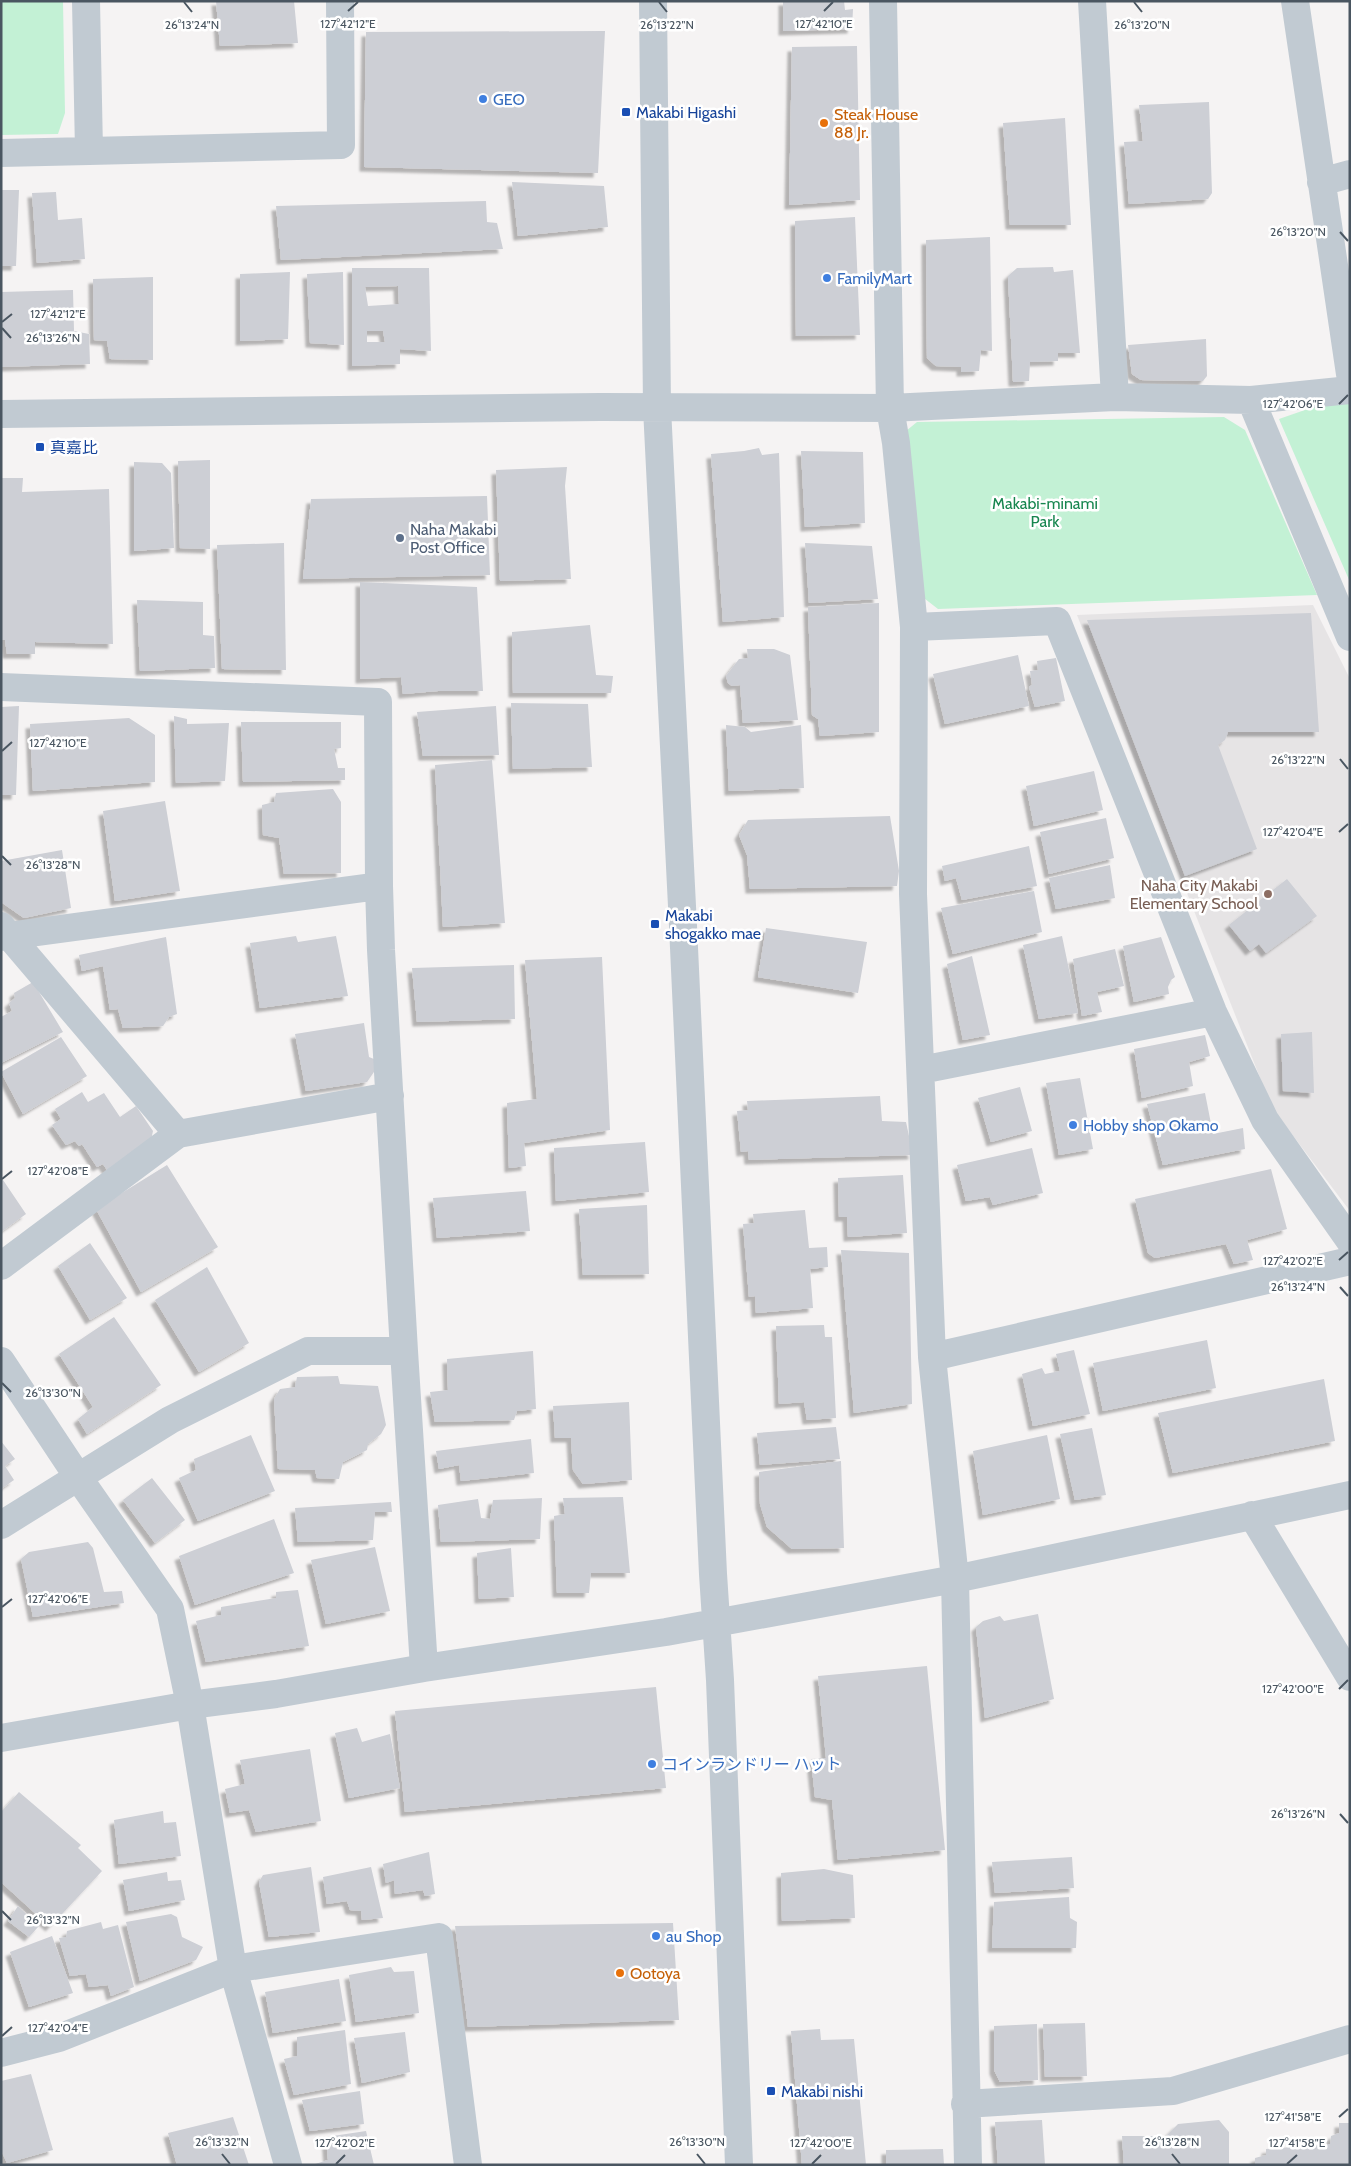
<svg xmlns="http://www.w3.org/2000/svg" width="1351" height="2166" viewBox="0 0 1351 2166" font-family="Cabin,'Noto Sans JP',sans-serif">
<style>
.education{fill:#e6e4e5}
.green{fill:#c3f1d5}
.building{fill:#cdcfd5;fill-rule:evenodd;filter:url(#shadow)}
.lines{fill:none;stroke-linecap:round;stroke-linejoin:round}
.minor{stroke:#c1cad2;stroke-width:28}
.ticks{fill:none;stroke:#4a5661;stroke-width:2}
.shop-dot{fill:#3f7fe0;stroke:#fff;stroke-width:2}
.transit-dot{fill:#1a4fb4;stroke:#fff;stroke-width:2}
.food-dot{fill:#e8710a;stroke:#fff;stroke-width:2}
.service-dot{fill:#5c6f8a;stroke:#fff;stroke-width:2}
.education-dot{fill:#8d6e63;stroke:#fff;stroke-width:2}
.labels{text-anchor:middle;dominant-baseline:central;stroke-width:5;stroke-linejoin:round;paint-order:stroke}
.shop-label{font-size:16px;fill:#366cbe;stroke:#fff;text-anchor:start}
.transit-label{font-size:16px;fill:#164399;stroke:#fff;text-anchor:start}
.food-label{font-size:16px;fill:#c56008;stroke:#fff;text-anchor:start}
.park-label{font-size:16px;fill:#17864f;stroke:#fff}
.service-label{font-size:16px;fill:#4e5e75;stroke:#fff;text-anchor:start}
.education-label{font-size:16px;fill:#785e54;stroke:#fff;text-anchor:end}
.ticks-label{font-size:12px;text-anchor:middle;fill:#4a5661;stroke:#fff;stroke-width:5;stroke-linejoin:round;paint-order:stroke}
</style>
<defs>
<filter id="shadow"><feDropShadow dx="-4.5" dy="4.5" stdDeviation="1" flood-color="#0004"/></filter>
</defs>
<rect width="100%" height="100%" fill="#f5f3f3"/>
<path class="education" d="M1313,605L1350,679V1211L1272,1108L1077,615Z"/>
<path class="green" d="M1,1H63L65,113L58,134L1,135Z
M1325,403H1350V582L1279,419Z
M1224,417L1245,430L1317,595L938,609L920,595L906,431L917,422Z"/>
<path class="building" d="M216,1H294L298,43L220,46Z
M783,1H844L845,10L853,9L852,29L783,31Z
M605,31L598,173L364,167L366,32Z
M857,46L860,200L789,205L792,47Z
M1209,102L1212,193L1208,199L1129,204L1124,142L1143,141L1139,105Z
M1065,118L1071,225H1010L1003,123Z
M512,182L604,186L608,227L518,236Z
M1,190H19L16,266H1Z
M56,192L58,220L82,218L85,259L37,263L32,193Z
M486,201L487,222L497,223L503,249L281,260L276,206Z
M855,217L860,335L796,336L795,221Z
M990,237L992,351L981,350L979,371L961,372V367L936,366L927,358L926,240Z
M1053,267L1054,272L1073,270L1080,353H1058V361L1030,362L1029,381L1013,382L1008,276L1017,268Z
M352,268H429L431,351L400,349V364L352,366ZM398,286L399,304L368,306L365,287ZM367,331H383L385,342H367Z
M290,272L288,339L240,341V274Z
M343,272L344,345L310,343L307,274Z
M153,277V360L110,359L107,341L94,340L93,279Z
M73,290L74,331L89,334L90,364L1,367V292Z
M1206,339L1207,376L1203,381L1141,380L1132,374L1128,345Z
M759,448L762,455L779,453L784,617L723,622L711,454L744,451Z
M801,451L863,452L865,523L805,527Z
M210,460V549L180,548L178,461Z
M134,462L162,463L171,473L174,548L134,551Z
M567,467L565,486L571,579L500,581L496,470Z
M1,478H23L22,492L109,489L113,644L35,642V654H7L5,640H1Z
M487,496L490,575L303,579L311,499Z
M284,543L286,670L222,669L217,545Z
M805,543L872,546L878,599L809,603Z
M360,582L477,587L483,691H438L403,694L401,677L360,679Z
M137,600L203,602V635L214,636L215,668L140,671Z
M879,603V732L820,736L818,719L812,715L808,607Z
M1311,613L1319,732H1228L1225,740L1218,745L1257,849L1185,876L1087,620Z
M590,625L596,675L613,676L611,693H513L512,632Z
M747,649H774L790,655L798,720L743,723L740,685L732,686L728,683L726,676L739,659L748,658Z
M1018,655L1029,706L945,724L933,674Z
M1056,658L1065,701L1035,707L1029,687L1032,685L1030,671L1038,670L1037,661Z
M511,703L588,704L592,767L513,769Z
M19,706L16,795H1V707Z
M496,706L499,755L423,756L417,712Z
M174,716L187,719V724L229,723L225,781L176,783Z
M129,718L155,735V782L33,791L30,724Z
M241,722H341V748L334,749L338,768H345V780L243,782Z
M726,725L745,727L751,732L801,725L804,788L729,791Z
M492,760L505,923L443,927L435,765Z
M1094,771L1103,810L1034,826L1026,786Z
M333,789L341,802V873L284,874L279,838L263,835L262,805L274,802L276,793Z
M165,801L180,891L115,901L103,811Z
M890,816L899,871L897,886L750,889L747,855L739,835L748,820Z
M1106,818L1114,858L1049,874L1040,832Z
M1029,846L1037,886L962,900L956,878L945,881L942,866Z
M62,850L71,908L24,918L1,902V861Z
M1110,865L1115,898L1056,909L1049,878Z
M1287,879L1317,916L1266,953L1259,944L1250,951L1229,925Z
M1034,891L1042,932L953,954L941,908Z
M766,928L867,942L858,993L758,977Z
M296,936L298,942L336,936L348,996L260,1008L250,943Z
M1062,936L1078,1013L1039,1019L1023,945Z
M166,937L177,1014L169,1017L163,1026L123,1028L118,1009L110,1010L103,966L82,971L79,955Z
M1161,937L1175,977L1171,980L1168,987L1169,994L1134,1002L1123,946Z
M1115,949L1124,986L1097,992L1102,1012L1082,1016L1073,959Z
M972,956L990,1035L963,1040L947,964Z
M602,957L610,1130L524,1143L526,1166L509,1168L507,1103L537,1099L525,960Z
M514,965L515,1019L417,1022L412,968Z
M33,982L63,1032L1,1063V1017L12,1011L9,1003L15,998L14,993Z
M364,1023L369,1057L374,1059L376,1069L367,1082L306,1091L295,1034Z
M1312,1032L1314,1093L1283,1091L1281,1034Z
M1205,1035L1210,1056L1189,1062L1193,1086L1142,1098L1134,1049Z
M61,1037L87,1076L23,1114L1,1072Z
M1080,1078L1093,1149L1059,1155L1046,1083Z
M1020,1087L1032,1131L991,1142L978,1098Z
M82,1092L88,1102L104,1093L120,1117L136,1106L153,1131L151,1140L107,1170L103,1164L97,1167L82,1144L79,1146L75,1141L66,1145L52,1125L61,1119L55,1109Z
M1205,1093L1213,1134L1243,1128L1245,1149L1163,1165L1147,1104Z
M880,1096L882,1121L906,1122L913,1155L749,1160L748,1151L741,1152L737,1111L748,1110L747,1101Z
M645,1142L649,1192L556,1201L554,1148Z
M1032,1148L1043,1193L993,1205L990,1197L966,1201L957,1165Z
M167,1165L218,1247L141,1292L96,1209Z
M1271,1169L1287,1229L1247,1240L1253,1260L1234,1264L1226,1244L1155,1258L1148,1253L1135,1199Z
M903,1175L907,1233L848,1237L847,1217H839L838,1178Z
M1,1177L26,1214L1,1232Z
M526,1191L530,1231L437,1238L433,1198Z
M647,1205L649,1274L583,1275L579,1209Z
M805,1210L809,1248L827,1247L828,1267L810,1269L813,1308L756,1313L755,1296L749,1297L743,1224L754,1223L753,1214Z
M90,1243L127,1298L90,1320L58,1266Z
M841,1250L909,1253L912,1404L854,1413Z
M207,1267L249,1343L199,1372L155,1300Z
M114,1317L161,1385L87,1434L78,1419L93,1407L59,1354Z
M824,1325L825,1337H832L836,1418L807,1420L804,1402L779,1404L776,1326Z
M1207,1340L1216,1388L1103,1411L1093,1363Z
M1074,1350L1090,1414L1033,1426L1022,1374L1042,1368L1045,1374L1060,1371L1056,1354Z
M533,1351L536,1409L517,1411L514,1420L435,1422L430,1392L448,1390L447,1359Z
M338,1376L340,1384L378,1386L386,1425L381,1434L368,1444L367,1450L343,1462L339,1479L317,1478L315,1470L278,1469L274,1399L280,1389L295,1387L297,1377Z
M1324,1379L1335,1441L1173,1473L1158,1413Z
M629,1402L632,1480L583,1484L573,1470L571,1438H555L553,1406Z
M836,1427L840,1459L760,1465L757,1433Z
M1092,1428L1106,1495L1075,1500L1060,1434Z
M251,1435L275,1491L198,1521L179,1478L196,1470L194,1459Z
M1047,1435L1060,1499L983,1515L973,1451Z
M531,1439L534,1473L461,1481L459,1465L439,1469L436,1451Z
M1,1441L15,1459L5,1466L14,1480L1,1489Z
M841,1461L844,1548L792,1549L767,1527L760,1504L759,1472Z
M152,1478L185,1520L155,1543L123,1500Z
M623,1497L630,1573H591L589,1593H557L554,1516L565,1514L563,1498Z
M542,1498L540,1539L441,1542L438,1505L478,1499L481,1518L490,1519L493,1500Z
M391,1502L392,1512H375L373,1540L298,1542L295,1508Z
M274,1519L294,1573L195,1605L179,1556Z
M88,1542L93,1548L104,1592L122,1591L124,1603L33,1617L21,1559L29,1552Z
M375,1547L390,1611L326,1624L311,1560Z
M511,1548L514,1597L479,1599L477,1553Z
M298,1590L309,1646L206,1662L196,1621L221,1615V1607L276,1598V1592Z
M1038,1614L1054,1699L985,1718L976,1627L983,1621L1000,1616L1004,1621Z
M927,1666L945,1850L838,1860L832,1800L815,1797L811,1759L826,1758L818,1676Z
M656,1687L666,1788L405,1812L395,1711Z
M357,1728L362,1742L390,1734L400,1788L349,1798L335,1733Z
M310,1749L321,1821L256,1832L249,1810L230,1813L225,1789L245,1784L240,1760Z
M19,1792L81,1845L78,1848L102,1871L50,1927L1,1882V1812Z
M163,1811L164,1823L176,1822L181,1856L119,1864L114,1820Z
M429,1852L435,1894L425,1896L423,1890L395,1894L394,1880L386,1883L383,1864Z
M1072,1857L1074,1888L995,1893L992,1862Z
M311,1867L320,1932L269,1937L259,1882L263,1875Z
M371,1867L383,1918L362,1920L361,1911L350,1910L347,1901L327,1904L323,1877Z
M824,1869L853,1875L855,1918L782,1921L781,1873Z
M167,1872L168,1881L181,1880L185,1900L129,1911L123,1880Z
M1069,1897L1070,1918L1077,1922L1076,1948H992L994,1902Z
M18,1906L39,1926L29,1937L8,1921Z
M171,1914L177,1917L182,1937L203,1947L196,1960L140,1981L126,1922Z
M101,1922L103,1929L118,1925L134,1987L111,1996L108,1985L89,1987L86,1974L70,1976L59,1938L66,1937L67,1931Z
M673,1923L679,2020L468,2027L455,1926Z
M52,1936L73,1993L29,2007L10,1952Z
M391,1967L394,1972L414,1971L419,2013L356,2022L349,1975Z
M339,1979L346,2021L273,2033L265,1992Z
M1085,2023L1087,2076L1045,2077L1043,2024Z
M1037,2024L1038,2080L1000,2082L994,2070V2026Z
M820,2029L821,2040L854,2039L866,2165H802L791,2031Z
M345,2030L351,2084L294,2095L284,2059L297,2056V2037Z
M405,2032L410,2072L362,2083L354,2038Z
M31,2074L53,2150L7,2163L1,2150V2081Z
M360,2091L364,2124L310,2131L302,2100Z
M233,2117L249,2165H177L168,2133Z
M1042,2120L1045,2165H998L995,2122Z
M1219,2120L1229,2132V2165H1124L1122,2136H1166L1178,2124Z
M1339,2123H1350V2165H1255V2158L1266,2155V2149L1330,2144L1331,2136L1339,2133Z
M366,2131L374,2165H312L328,2160L326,2137Z
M943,2149L944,2165H886V2150Z"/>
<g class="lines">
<path class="minor" d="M653,1L657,408L683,926L713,1574L720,1680L739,2165
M883,1L890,408L896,443L914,627L913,894L932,1357L955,1579L968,2165
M1092,1L1115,397
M1295,1L1350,374
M89,151L341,145L340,1
M1,153L89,151L86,1
M1321,182L1350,174
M1251,400L1350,637
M1,414L600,407L890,408L1115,397L1251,400L1350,390
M914,627L1057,621L1213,1012L1265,1120L1350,1241
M1,687L378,702L379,886L381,950L404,1351L424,1668
M1,926L178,1134
M1,937L379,886
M921,1070L1213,1012
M1,1266L178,1134L390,1096
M932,1357L1350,1261
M1,1361L78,1477L170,1609L190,1705L233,1969L288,2165
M1252,1515L1350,1677
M1,1525L170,1420L308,1351H404
M1,1738L190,1705L276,1694L424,1668L666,1632L955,1579L1350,1495
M1,2053L59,2038L233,1969L439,1937L468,2165
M965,2104L1173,2091L1350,2039"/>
</g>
<path class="ticks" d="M184,2L192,12M659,2L667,12M1134,2L1142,12M348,11L358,2M824,11L833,2M1340,232L1348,241M2,322L12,314M2,328L11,338M1339,404L1348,395M2,751L12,742M1340,759L1348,769M1339,832L1348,824M2,856L11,865M2,1179L12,1171M1339,1260L1348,1252M1340,1287L1348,1296M2,1383L11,1392M2,1607L12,1599M1339,1689L1348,1680M1340,1814L1348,1823M2,1911L11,1920M2,2036L12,2027M1339,2117L1348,2109M222,2154L230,2164M697,2154L705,2164M1172,2154L1180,2164M336,2164L345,2155M812,2164L821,2155M1287,2164L1297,2155"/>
<g class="shop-dot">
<circle cx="483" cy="99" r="5"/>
<circle cx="827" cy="278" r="5"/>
<circle cx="1073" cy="1125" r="5"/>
<circle cx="652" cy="1764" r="5"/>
<circle cx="656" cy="1936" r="5"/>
</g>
<g class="transit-dot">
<rect x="621" y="107" width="10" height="10" rx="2.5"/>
<rect x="35" y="442" width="10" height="10" rx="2.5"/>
<rect x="650" y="919" width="10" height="10" rx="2.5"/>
<rect x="766" y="2086" width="10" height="10" rx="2.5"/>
</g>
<g class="food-dot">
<circle cx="824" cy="123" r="5"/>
<circle cx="620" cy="1973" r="5"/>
</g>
<circle class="service-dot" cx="400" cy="538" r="5"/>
<circle class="education-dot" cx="1268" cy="894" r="5"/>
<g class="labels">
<g class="shop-label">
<text x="493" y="99">GEO</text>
<text x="837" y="278">FamilyMart</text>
<text x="1083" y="1125">Hobby shop Okamo</text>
<text x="662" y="1764">コインランドリー ハット</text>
<text x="666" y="1936">au Shop</text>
</g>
<g class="transit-label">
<text x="636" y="112">Makabi Higashi</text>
<text x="50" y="447">真嘉比</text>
<text x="665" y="915">Makabi<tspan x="665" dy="18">shogakko mae</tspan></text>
<text x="781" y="2091">Makabi nishi</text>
</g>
<g class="food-label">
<text x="834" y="114">Steak House<tspan x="834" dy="18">88 Jr.</tspan></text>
<text x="630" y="1973">Ootoya</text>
</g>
<g class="park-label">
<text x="1045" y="503">Makabi-minami<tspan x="1045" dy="18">Park</tspan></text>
</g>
<g class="service-label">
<text x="410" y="529">Naha Makabi<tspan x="410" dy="18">Post Office</tspan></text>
</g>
<g class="education-label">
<text x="1258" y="885">Naha City Makabi<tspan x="1258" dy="18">Elementary School</tspan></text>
</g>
</g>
<g class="ticks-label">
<text x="348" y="28">127°42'12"E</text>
<text x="824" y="28">127°42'10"E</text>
<text x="192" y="29">26°13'24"N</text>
<text x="667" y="29">26°13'22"N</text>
<text x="1142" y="29">26°13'20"N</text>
<text x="1298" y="236">26°13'20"N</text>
<text x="58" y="318">127°42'12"E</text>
<text x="53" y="342">26°13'26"N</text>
<text x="1293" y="408">127°42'06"E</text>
<text x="58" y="747">127°42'10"E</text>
<text x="1298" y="764">26°13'22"N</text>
<text x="1293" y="836">127°42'04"E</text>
<text x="53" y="869">26°13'28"N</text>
<text x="58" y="1175">127°42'08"E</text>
<text x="1293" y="1265">127°42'02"E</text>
<text x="1298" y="1291">26°13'24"N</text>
<text x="53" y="1397">26°13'30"N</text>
<text x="58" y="1603">127°42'06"E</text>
<text x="1293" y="1693">127°42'00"E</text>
<text x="1298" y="1818">26°13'26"N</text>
<text x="53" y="1924">26°13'32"N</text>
<text x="58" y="2032">127°42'04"E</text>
<text x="1293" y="2121">127°41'58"E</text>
<text x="222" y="2146">26°13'32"N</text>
<text x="697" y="2146">26°13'30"N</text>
<text x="1172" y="2146">26°13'28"N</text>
<text x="345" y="2147">127°42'02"E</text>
<text x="821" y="2147">127°42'00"E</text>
<text x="1297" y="2147">127°41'58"E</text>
</g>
<rect width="1351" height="2166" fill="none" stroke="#4a5661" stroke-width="5"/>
</svg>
